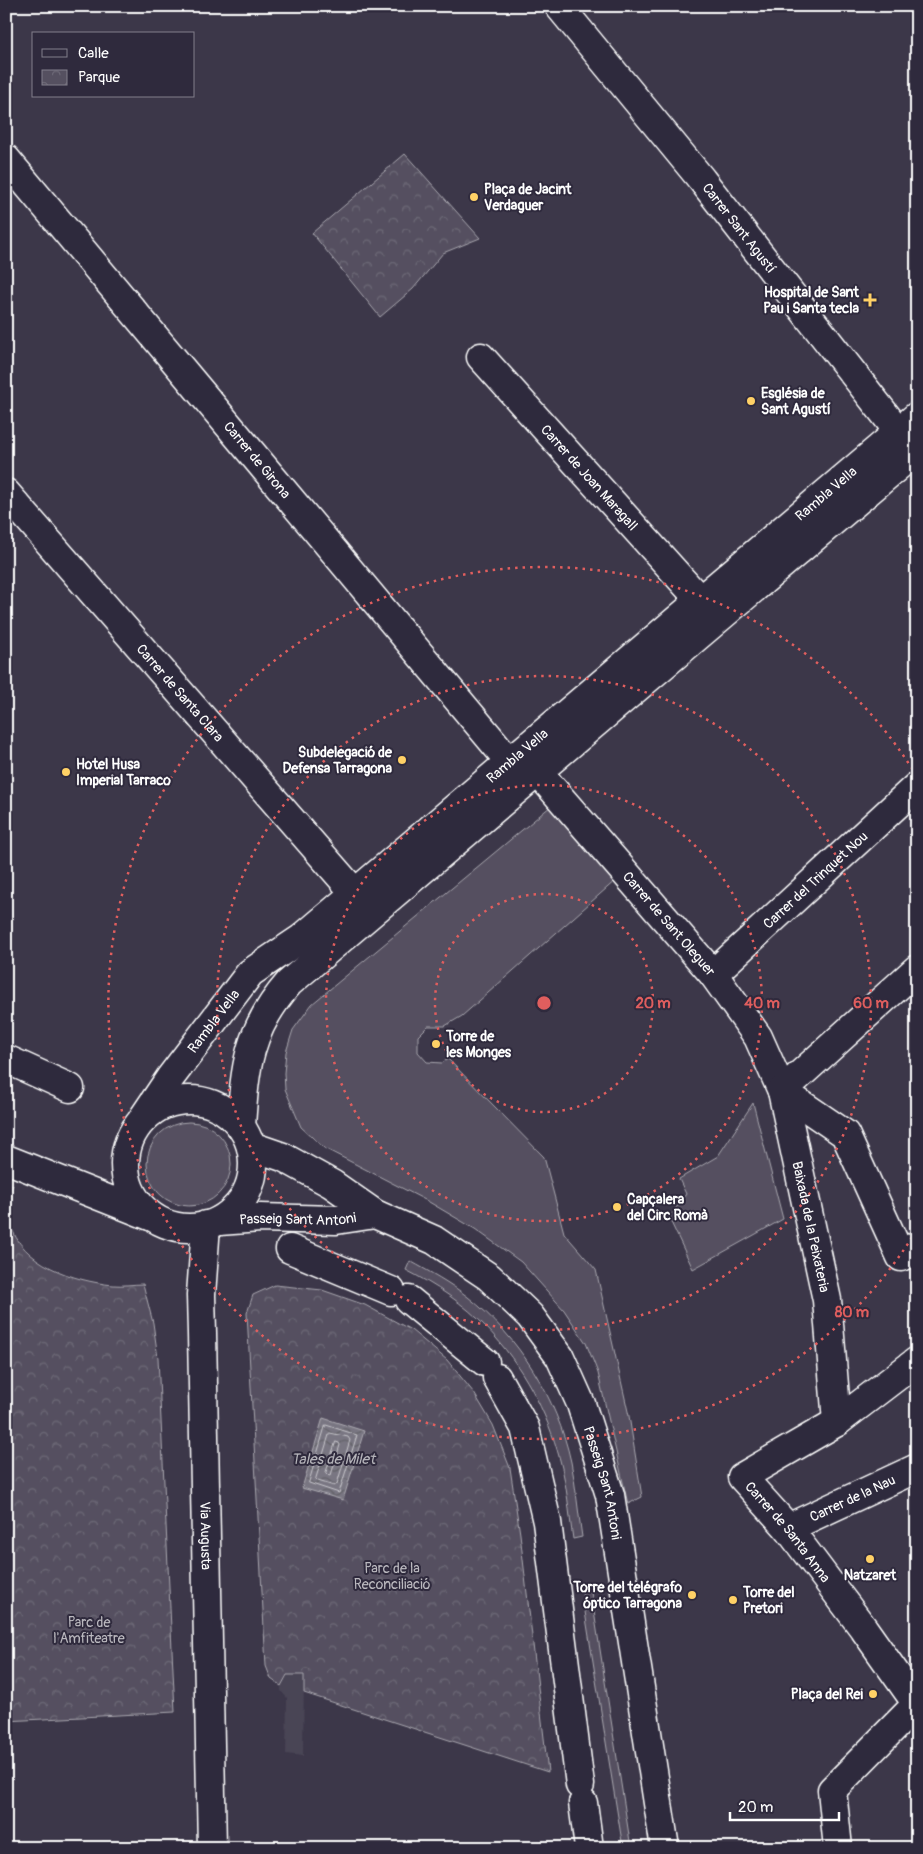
<svg xmlns="http://www.w3.org/2000/svg" width="923" height="1854" viewBox="0 0 923 1854" font-family="Pangolin,sans-serif">
<style>
.built{fill:#494455}
.green{fill:#555060;stroke:#aaa8b0}
.park{fill:url(#park-crowns);stroke:#aaa8b0}
.water{fill:url(#water-waves);stroke:#afadb4}
.lines{fill:none;stroke-linecap:round;stroke-linejoin:round}
.shore{stroke:#c9c8cd;stroke-width:1}
.street-casing{stroke:#fff;stroke-width:31}
.secondary-casing{stroke:#fff;stroke-width:31}
.street{stroke:#2f2a3d;stroke-width:28}
.secondary{stroke:#2f2a3d;stroke-width:28}
.ring{fill:none;stroke:#e05e5e;stroke-width:2.5;stroke-dasharray:2.5 5}
.poi-dot{fill:#ffd166;stroke:#2f2a3d;stroke-width:2}
.labels{text-anchor:middle;dominant-baseline:central;stroke-width:4;stroke-linejoin:round;paint-order:stroke}
.poi-label{font-size:14px;font-weight:bold;fill:#fff;stroke:#2f2a3d;text-anchor:start}
.street-label{font-size:14px;fill:#fff;stroke:#2f2a3d}
.park-label{font-size:14px;fill:#bbb9bf;stroke:#2f2a3d}
.water-label{font-size:15px;font-style:italic;fill:#b5b4ba;stroke:#2f2a3d}
.centre{fill:#e05e5e;stroke:#2f2a3d;stroke-width:2.5}
.ring-label{font-size:15px;text-anchor:middle;font-weight:bold;fill:#e05e5e;stroke:#2f2a3d;stroke-width:4;stroke-linejoin:round;paint-order:stroke}
</style>
<defs>
<pattern id="park-crowns" width="20" height="18" patternUnits="userSpaceOnUse" patternTransform="scale(1.25)"><rect width="20" height="18" fill="#555060"/><path d="M2 6a3 3 0 1 1 6 0M12 15a3 3 0 1 1 6 0" fill="none" stroke="#6e6a78"/></pattern>
<pattern id="water-waves" width="16" height="10" patternUnits="userSpaceOnUse" patternTransform="scale(1.25)"><rect width="16" height="10" fill="#797682"/><path d="M0 5q4-4 8 0t8 0" fill="none" stroke="#626167"/></pattern>
</defs>
<rect width="100%" height="100%" fill="#3c3749"/>
<filter id="ink" filterUnits="userSpaceOnUse"><feTurbulence type="fractalNoise" baseFrequency=".02" numOctaves="2"/><feDisplacementMap in="SourceGraphic" scale="10" xChannelSelector="R" yChannelSelector="G"/><feConvolveMatrix kernelMatrix="1 2 1 2 8 2 1 2 1" color-interpolation-filters="sRGB"/></filter>
<g filter="url(#ink)">
<path class="built" d="M287,1675H304L303,1756L286,1754L287,1698L281,1691V1686Z"/>
<path class="green" d="M551,806L616,880L462,1016L445,1026H428L418,1036V1052L427,1062L442,1063L448,1059L544,1157L564,1233L596,1270L629,1416L642,1497L628,1504L598,1373L586,1343L564,1310L521,1262L475,1229L429,1202L324,1148L301,1127L285,1089L284,1073L286,1052L293,1030L312,1004Z
M753,1103L783,1219L693,1269L669,1218L686,1194L679,1179L718,1156Z
M147 1164a42 42 0 1 1 84 0a42 42 0 1 1-84 0Z
M410,1261C430,1272 450,1283 468,1297C519,1337 557,1398 571,1462C576,1486 578,1512 582,1537L573,1539C569,1513 567,1485 560,1460C547,1411 522,1365 487,1328C465,1304 435,1285 406,1270Z
M591,1592L631,1848H623L582,1593Z"/>
<path class="park" d="M405,154L480,238L443,253L413,289L380,317L312,233Z
M6,1182L13,1185C11,1190 8,1195 7,1200C6,1208 8,1215 10,1223C21,1264 74,1281 113,1285C122,1286 134,1284 143,1284L153,1323L158,1358L175,1712L6,1721Z
M275,1285L322,1290L365,1305L411,1330L447,1360L474,1393L493,1425L510,1468L520,1534L548,1772L304,1693V1675H287L281,1686L271,1679L266,1666L247,1313L253,1295Z"/>
<path class="water" d="M323,1418L364,1431L343,1500L302,1488Z"/>
<g class="lines">
<path class="shore" d="M326,1425L357,1435L339,1493L309,1483Z
M330,1433L348,1437L350,1440L337,1484L334,1486L318,1481L316,1479Z
M336,1442L339,1443L340,1445L331,1475L329,1476L326,1473Z"/>
<g class="street-casing">
<g id="street">
<path id="s1" d="M559,6L702,180L898,431L908,454"/>
<path id="s2" d="M6,159L500,750L510,760"/>
<path id="s3" d="M481,357L699,599"/>
<path id="s4" d="M6,493L355,893"/>
<path id="s5" d="M537,771L713,974L758,1037L782,1091L827,1300L837,1422"/>
<path id="s6" d="M713,974L917,786"/>
<path d="M6,1059L70,1088"/>
<path d="M782,1091L845,1134L901,1257L917,1245"/>
<path d="M782,1091L917,969"/>
<path id="s7" d="M251,1146L283,1157L332,1184L375,1214L434,1240L489,1277L530,1316L560,1357L581,1404L610,1495L665,1848"/>
<path d="M6,1159L150,1216"/>
<path id="s8" d="M219,1221L260,1218L336,1220L375,1214"/>
<path d="M290,1249L391,1291"/>
<path d="M409,1300L485,1362"/>
<path id="s9" d="M917,1361L837,1422L742,1477L788,1528L864,1629L917,1704"/>
<path d="M497,1378L525,1428L547,1522L580,1785"/>
<path id="s10" d="M788,1528L917,1468"/>
<path d="M583,1803L589,1848"/>
<path d="M838,1848L832,1790L917,1704"/>
</g>
</g>
<g class="secondary-casing">
<g id="secondary">
<circle cx="189" cy="1164" r="64"/>
<path id="s11" d="M143,1118L170,1078L250,973L302,938L917,416"/>
<path d="M241,1126C245,1066 248,1030 289,983L917,450"/>
<path id="s12" d="M206,1225L201,1295L202,1333L212,1848"/>
</g>
</g>
<use href="#street" class="street"/>
<use href="#secondary" class="secondary"/>
</g>
</g>
<g class="ring">
<circle cx="544" cy="1003" r="109"/>
<circle cx="544" cy="1003" r="218"/>
<circle cx="544" cy="1003" r="327"/>
<path d="M916 1231A436 436 0 1 1 916 775"/>
</g>
<g class="poi-dot">
<circle cx="474" cy="197" r="5"/>
<path d="M867.5 292.5h5v5h5v5h-5v5h-5v-5h-5v-5h5z"/>
<circle cx="751" cy="401" r="5"/>
<circle cx="402" cy="760" r="5"/>
<circle cx="66" cy="772" r="5"/>
<circle cx="436" cy="1044" r="5"/>
<circle cx="617" cy="1207" r="5"/>
<circle cx="870" cy="1559" r="5"/>
<circle cx="692" cy="1595" r="5"/>
<circle cx="733" cy="1600" r="5"/>
<circle cx="873" cy="1694" r="5"/>
</g>
<g class="labels">
<g class="poi-label">
<text x="484" y="189">Plaça de Jacint<tspan x="484" dy="16">Verdaguer</tspan></text>
<text x="859" y="292" text-anchor="end">Hospital de Sant<tspan x="859" dy="16">Pau i Santa tecla</tspan></text>
<text x="761" y="393">Església de<tspan x="761" dy="16">Sant Agustí</tspan></text>
<text x="392" y="752" text-anchor="end">Subdelegació de<tspan x="392" dy="16">Defensa Tarragona</tspan></text>
<text x="76" y="764">Hotel Husa<tspan x="76" dy="16">Imperial Tarraco</tspan></text>
<text x="446" y="1036">Torre de<tspan x="446" dy="16">les Monges</tspan></text>
<text x="627" y="1199">Capçalera<tspan x="627" dy="16">del Circ Romà</tspan></text>
<text x="870" y="1575" text-anchor="middle">Natzaret</text>
<text x="682" y="1587" text-anchor="end">Torre del telégrafo<tspan x="682" dy="16">óptico Tarragona</tspan></text>
<text x="743" y="1592">Torre del<tspan x="743" dy="16">Pretori</tspan></text>
<text x="863" y="1694" text-anchor="end">Plaça del Rei</text>
</g>
<g class="street-label">
<text stroke="none"><textPath href="#s1" startOffset="286">Carrer Sant Agustí</textPath></text>
<text stroke="none"><textPath href="#s2" startOffset="392">Carrer de Girona</textPath></text>
<text stroke="none"><textPath href="#s3" startOffset="162">Carrer de Joan Maragall</textPath></text>
<text stroke="none"><textPath href="#s11" startOffset="930">Rambla Vella</textPath></text>
<text stroke="none"><textPath href="#s4" startOffset="265">Carrer de Santa Clara</textPath></text>
<text stroke="none"><textPath href="#s11" startOffset="525">Rambla Vella</textPath></text>
<text stroke="none"><textPath href="#s6" startOffset="139">Carrer del Trinquet Nou</textPath></text>
<text stroke="none"><textPath href="#s5" startOffset="202">Carrer de Sant Oleguer</textPath></text>
<text stroke="none"><textPath href="#s11" startOffset="120">Rambla Vella</textPath></text>
<text stroke="none"><textPath href="#s8" startOffset="79">Passeig Sant Antoni</textPath></text>
<text stroke="none"><textPath href="#s5" startOffset="544">Baixada de la Peixateria</textPath></text>
<text stroke="none"><textPath href="#s7" startOffset="514">Passeig Sant Antoni</textPath></text>
<text stroke="none"><textPath href="#s10" startOffset="71">Carrer de la Nau</textPath></text>
<text stroke="none"><textPath href="#s9" startOffset="282">Carrer de Santa Anna</textPath></text>
<text stroke="none"><textPath href="#s12" startOffset="311">Via Augusta</textPath></text>
</g>
<g class="park-label">
<text x="392" y="1568">Parc de la<tspan x="392" dy="16">Reconciliació</tspan></text>
<text x="89" y="1622">Parc de<tspan x="89" dy="16">l'Amfiteatre</tspan></text>
</g>
<g class="water-label">
<text x="333" y="1459">Tales de Milet</text>
</g>
</g>
<circle cx="544" cy="1003" r="8" class="centre"/>
<g class="ring-label">
<text x="653" y="1008">20 m</text>
<text x="762" y="1008">40 m</text>
<text x="871" y="1008">60 m</text>
<text x="852" y="1317">80 m</text>
</g>
<rect width="923" height="1854" fill="none" stroke="#2f2a3d" stroke-width="25"/>
<rect x="12" y="12" width="898" height="1829" fill="none" stroke="#fff" stroke-width="2" filter="url(#ink)"/>
<rect x="32" y="32" width="162" height="65" fill="#2f2a3d" stroke="#827f8b"/>
<rect x="42" y="49" width="25" height="8" fill="#2f2a3d" stroke="#827f8b"/>
<text x="78" y="58" font-size="15" fill="#ffffff">Calle</text>
<rect x="42" y="70" width="25" height="15" fill="url(#park-crowns)" stroke="#827f8b"/>
<text x="78" y="82" font-size="15" fill="#ffffff">Parque</text>
<path d="M730 1812v8h109v-8" fill="none" stroke="#ffffff" stroke-width="2.5"/>
<text x="738" y="1812" font-size="15" fill="#ffffff" stroke="#2f2a3d" stroke-width="4" paint-order="stroke">20 m</text>
</svg>
